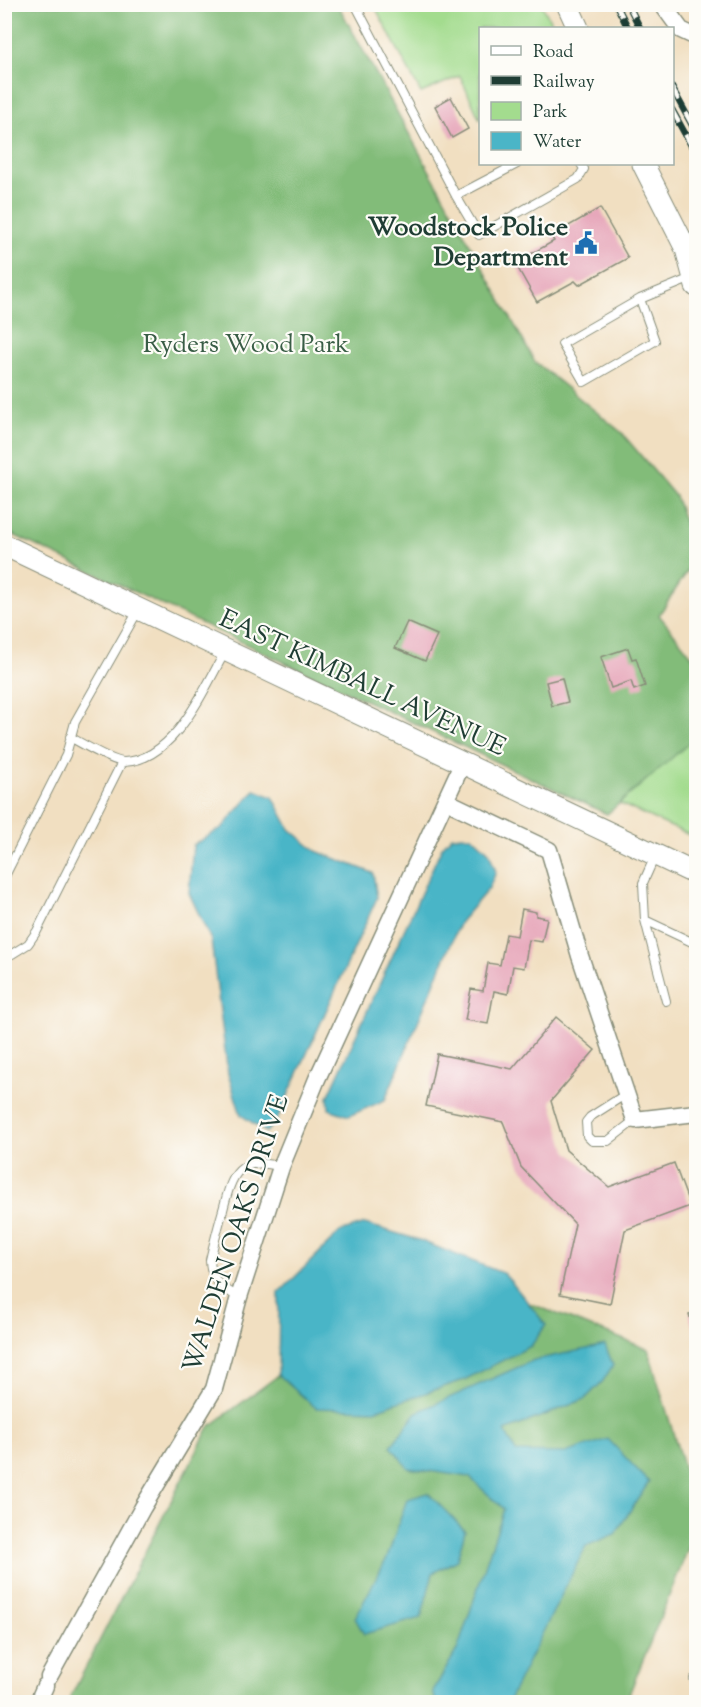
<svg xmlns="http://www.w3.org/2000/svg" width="701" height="1707" viewBox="0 0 701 1707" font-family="'Sorts Mill Goudy',serif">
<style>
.green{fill:#a3dc8e;stroke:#618c61;stroke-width:1.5}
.forest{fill:#82bc79;stroke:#507c56;stroke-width:1.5}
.water{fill:#4ab5c7;stroke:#34797e;stroke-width:1.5}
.building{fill:#e7a8bb}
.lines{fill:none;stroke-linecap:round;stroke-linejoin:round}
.service-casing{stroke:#888e7a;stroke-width:10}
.minor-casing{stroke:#888e7a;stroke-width:19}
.tertiary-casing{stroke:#888e7a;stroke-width:23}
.service{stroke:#fff;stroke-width:8}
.minor{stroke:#fff;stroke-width:16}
.tertiary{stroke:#fff;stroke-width:21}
.rail-casing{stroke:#1f3d34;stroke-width:7}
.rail{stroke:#fdfcf7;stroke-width:4.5;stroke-dasharray:14;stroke-linecap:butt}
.labels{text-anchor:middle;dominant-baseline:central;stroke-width:4.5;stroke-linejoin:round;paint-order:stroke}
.poi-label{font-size:26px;font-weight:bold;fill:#1f3d34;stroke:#fdfcf7;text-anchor:end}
.park-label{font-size:26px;fill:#395d46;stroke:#fdfcf7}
.street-label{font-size:26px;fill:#1f3d34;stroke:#fdfcf7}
</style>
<rect width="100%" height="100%" fill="#fdfcf7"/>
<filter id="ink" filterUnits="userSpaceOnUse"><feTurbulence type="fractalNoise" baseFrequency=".0167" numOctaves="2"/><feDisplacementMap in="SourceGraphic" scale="12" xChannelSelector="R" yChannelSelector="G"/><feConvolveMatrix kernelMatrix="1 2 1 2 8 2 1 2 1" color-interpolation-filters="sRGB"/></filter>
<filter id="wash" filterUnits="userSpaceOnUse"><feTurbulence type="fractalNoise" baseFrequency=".008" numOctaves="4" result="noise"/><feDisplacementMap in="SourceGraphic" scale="24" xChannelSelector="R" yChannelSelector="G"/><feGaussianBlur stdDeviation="1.35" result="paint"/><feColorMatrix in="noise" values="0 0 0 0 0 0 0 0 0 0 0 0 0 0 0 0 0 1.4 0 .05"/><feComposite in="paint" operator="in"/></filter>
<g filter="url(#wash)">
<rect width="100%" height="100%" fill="#f1dfc1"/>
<path class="green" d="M374,5H542L554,28H480V120L460,76L421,93Z
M696,728V838L585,788Z"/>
<path class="forest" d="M5,5H338L535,362L621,432L675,496L696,553V558L659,615L696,661V737L607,814L5,531Z
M428,1264L648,1349L696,1509V1529L626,1702H68L209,1427Z"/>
<path class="water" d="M255,790L273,797L290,829L316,851L373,873L377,898L276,1122L266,1132L241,1115L228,1074L211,940L189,893L193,845L222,828Z
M452,836H472L489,852L496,872L489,888L460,922L385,1100L349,1116L329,1109L328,1097L442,847Z
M365,1224L419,1240L505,1274L546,1325L531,1346L464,1380L375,1410L316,1408L278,1375L279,1293L340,1232Z
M605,1345L613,1365L603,1381L585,1399L505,1431L516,1452L565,1453L608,1439L649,1482L615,1534L586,1546L508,1702H436L433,1691L458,1648L504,1509L469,1477L408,1468L391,1446L417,1412L534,1360Z
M428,1493L465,1531L457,1560L433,1573L421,1618L364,1634L355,1618L387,1558L407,1499Z"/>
<g id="blocks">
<path class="building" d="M451,97L468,129L452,138L435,106Z
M600,208L628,258L579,285L575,281L537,302L515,263L554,241L551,236Z
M407,622L437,635L425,661L395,648Z
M628,648L632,659L636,658L645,686L634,690L631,681L611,688L601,657Z
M562,678L568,702L552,706L546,682Z
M522,909L536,912V916L547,918L542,942L529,940L524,968L513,966L508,994L494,991L488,1024L465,1020L471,989L483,991L488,963L500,965L506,934L517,936Z
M556,1017L595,1050L551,1101L566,1150L609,1187L674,1163L690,1206L625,1230L610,1304L560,1294L575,1224L521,1167L503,1122L426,1106L437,1054L512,1069Z
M696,1312V1338L689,1314Z"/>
</g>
</g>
<g filter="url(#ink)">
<use href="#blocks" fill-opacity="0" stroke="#888e7a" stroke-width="1.5"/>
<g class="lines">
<g class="service-casing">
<path id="service" d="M355,4L456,196L517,164
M456,196L479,235L578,179L584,169L581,164
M640,299L655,341L584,382L562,344L640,299L694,277
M70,737C81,743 113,762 124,762C175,760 204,689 226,650
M655,856L643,883L645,920L696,944
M4,878L66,755L75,722L139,609
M645,920L666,1001
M4,953L12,954L28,944L37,931L122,762
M626,1094L590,1117L586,1122L587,1136L592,1141H608L635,1120
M239,1297C221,1288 211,1281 210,1260C214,1243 218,1227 223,1210C232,1174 238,1155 281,1167
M694,1679L696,1680"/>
</g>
<g class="minor-casing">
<path id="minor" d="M662,4L681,30L696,37
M446,801L549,850L580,956L635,1120L696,1113
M49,1677L143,1507L214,1389L239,1297L281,1167L317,1079L463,762
M38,1702L45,1686"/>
</g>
<g class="tertiary-casing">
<path id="tertiary" d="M567,4L578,28
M643,164L686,249L696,286
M4,545L696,874"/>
</g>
<use href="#service" class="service"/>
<use href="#minor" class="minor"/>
<use href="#tertiary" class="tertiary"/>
<g class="rail-casing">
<path id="rail" d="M616,4L628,28
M628,4L640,28
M672,88L696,132
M672,110L696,154"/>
</g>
<use href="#rail" class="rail"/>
</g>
</g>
<defs>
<g id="civic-bare" transform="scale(1.8)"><path d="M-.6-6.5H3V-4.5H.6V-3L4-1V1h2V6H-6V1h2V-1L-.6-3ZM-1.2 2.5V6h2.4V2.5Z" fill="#1f6fb2" stroke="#fdfcf7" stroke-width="2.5" paint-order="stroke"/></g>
</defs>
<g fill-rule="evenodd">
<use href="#civic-bare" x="586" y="243"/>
</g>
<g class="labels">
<g class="poi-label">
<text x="568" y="228">Woodstock Police<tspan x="568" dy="30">Department</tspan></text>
</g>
<g class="park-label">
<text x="246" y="345">Ryders Wood Park</text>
</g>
<g class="street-label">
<text transform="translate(362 684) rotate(25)">EAST KIMBALL AVENUE</text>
<text transform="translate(237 1234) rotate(-72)">WALDEN OAKS DRIVE</text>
</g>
</g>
<rect width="701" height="1707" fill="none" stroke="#fdfcf7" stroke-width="24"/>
<rect x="479" y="27" width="195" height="138" fill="#fdfcf7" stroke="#a4b0a9" stroke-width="1.5"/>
<rect x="491" y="46" width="30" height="9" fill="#ffffff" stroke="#a4b0a9" stroke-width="1.5"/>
<text x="533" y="57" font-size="18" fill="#1f3d34">Road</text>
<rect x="491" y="76" width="30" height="9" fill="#1f3d34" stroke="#a4b0a9" stroke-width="1.5"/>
<text x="533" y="87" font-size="18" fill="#1f3d34">Railway</text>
<rect x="491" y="102" width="30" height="18" fill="#a3dc8e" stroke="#a4b0a9" stroke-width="1.5"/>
<text x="533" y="117" font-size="18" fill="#1f3d34">Park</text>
<rect x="491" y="132" width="30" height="18" fill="#4ab5c7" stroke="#a4b0a9" stroke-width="1.5"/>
<text x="533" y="147" font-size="18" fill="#1f3d34">Water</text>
</svg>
